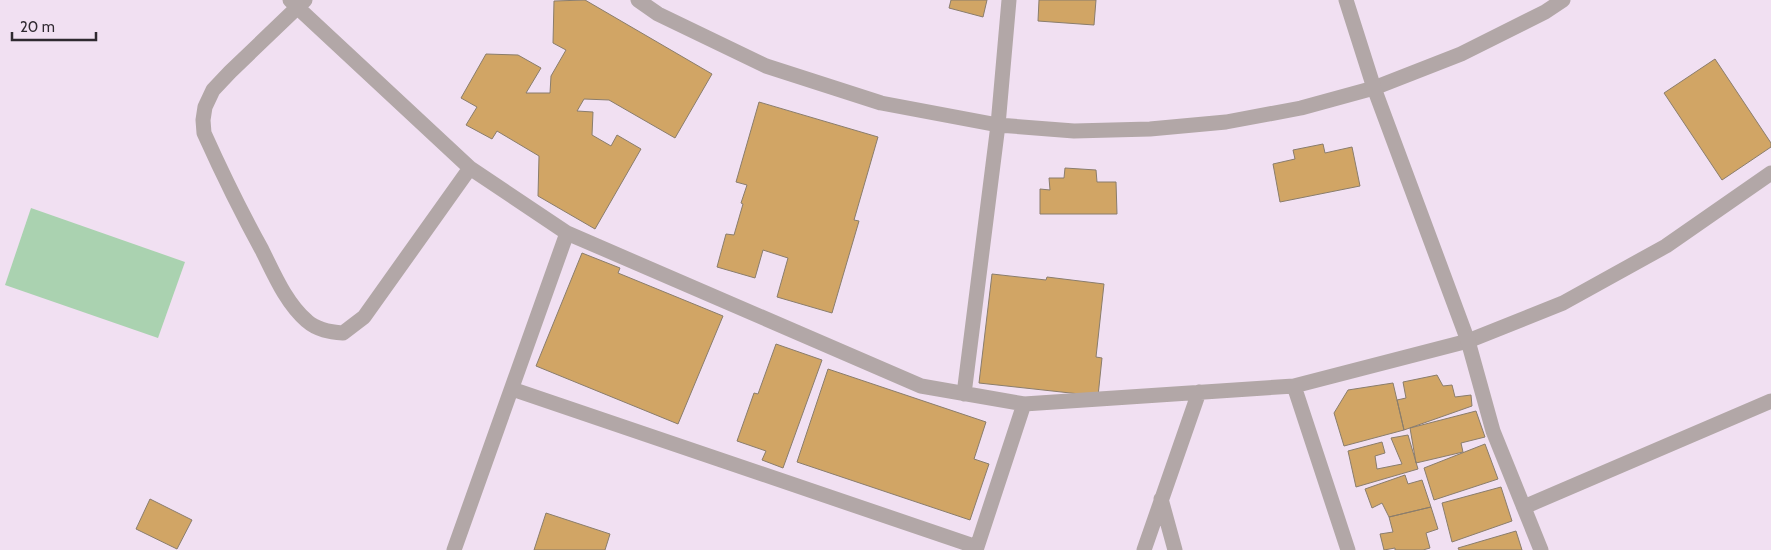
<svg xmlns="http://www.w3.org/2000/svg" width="1771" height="550" viewBox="0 0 1771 550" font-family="Cabin,sans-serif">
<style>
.green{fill:#aad2b0}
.building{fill:#d1a565;stroke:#8a7d6c}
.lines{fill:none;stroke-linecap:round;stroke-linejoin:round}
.minor{stroke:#b2a7a7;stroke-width:15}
.tertiary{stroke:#b2a7a7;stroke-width:15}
</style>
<rect width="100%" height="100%" fill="#f1e0f2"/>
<path class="green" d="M31,208L185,262L158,338L5,285Z"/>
<path class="building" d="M585,0L712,74L675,138L609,100L584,99L577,111L593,112L592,135L611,146L617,135L641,149L595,229L538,196L539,156L497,131L492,139L466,125L477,107L461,98L486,54L518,55L541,68L526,93H550L551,76L566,50L553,43L554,1Z
M951,0H987L983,17L949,8Z
M1039,0H1096L1094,25L1038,21Z
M1715,59L1771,143V147L1722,180L1664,93Z
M759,102L878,137L854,220L859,221L832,313L777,297L788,258L763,250L755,278L717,267L726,234L734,235L743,204L741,203L747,185L736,182Z
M1323,144L1325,153L1352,147L1360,186L1280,202L1273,164L1295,159L1293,150Z
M1065,168L1096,170L1097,182H1116L1117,214H1040V189L1050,190L1049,178H1064Z
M582,253L620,268L618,273L723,316L678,424L536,366Z
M992,274L1046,280L1047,277L1104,284L1096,357L1102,358L1098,396L979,383Z
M776,344L822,360L783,468L762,460L766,451L737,441L754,393L758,394Z
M828,369L986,422L974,459L989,464L970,520L797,462Z
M1437,375L1443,386L1452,385L1455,397L1471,395L1472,406L1404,430L1397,400L1406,398L1403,382Z
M1393,383L1404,430L1344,446L1334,413L1348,390Z
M1476,411L1485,437L1461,443L1463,452L1416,463L1410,428Z
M1408,435L1418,469L1356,487L1348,451L1382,442L1385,453L1375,456L1377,469L1402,464L1391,438Z
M1485,444L1498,479L1434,500L1424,468Z
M1405,475L1408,484L1422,480L1431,507L1389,517L1382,503L1372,508L1365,489Z
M1501,487L1512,521L1452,542L1442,503Z
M150,499L192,520L177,549L136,529Z
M1431,507L1438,529L1426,533L1430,548L1423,550H1395V548L1384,550L1380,534L1393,532L1389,517Z
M546,513L610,534L605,550H534Z
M1516,531L1522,550H1459L1458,548Z"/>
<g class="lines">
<path class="minor" d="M290,0L297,7L470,168L567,233L921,386L1024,404L1294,386L1468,341L1563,303L1666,246L1771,173
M305,0L230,72L213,90L205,107L203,120L204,133C222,173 241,212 262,250C274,274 286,303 307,321C317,330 330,332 343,333L364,317L470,168
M638,0L658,14L766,66L881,103L998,125L1074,131L1150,129L1226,122L1301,108L1374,88L1461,54L1545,12L1563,0
M1294,386L1348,550
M512,389L977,547
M964,394L998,125L1009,0
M1161,499L1175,550
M1524,507L1771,401
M454,550L567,233
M976,550L1024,404
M1144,550L1199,392"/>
<path class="tertiary" d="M1346,0L1374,88L1468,341L1493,431L1541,550"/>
</g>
<path d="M12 32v8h84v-8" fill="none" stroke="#2f2930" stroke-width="2.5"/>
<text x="20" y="32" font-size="15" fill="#2f2930" stroke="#f1e0f2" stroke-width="4" paint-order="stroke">20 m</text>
</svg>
